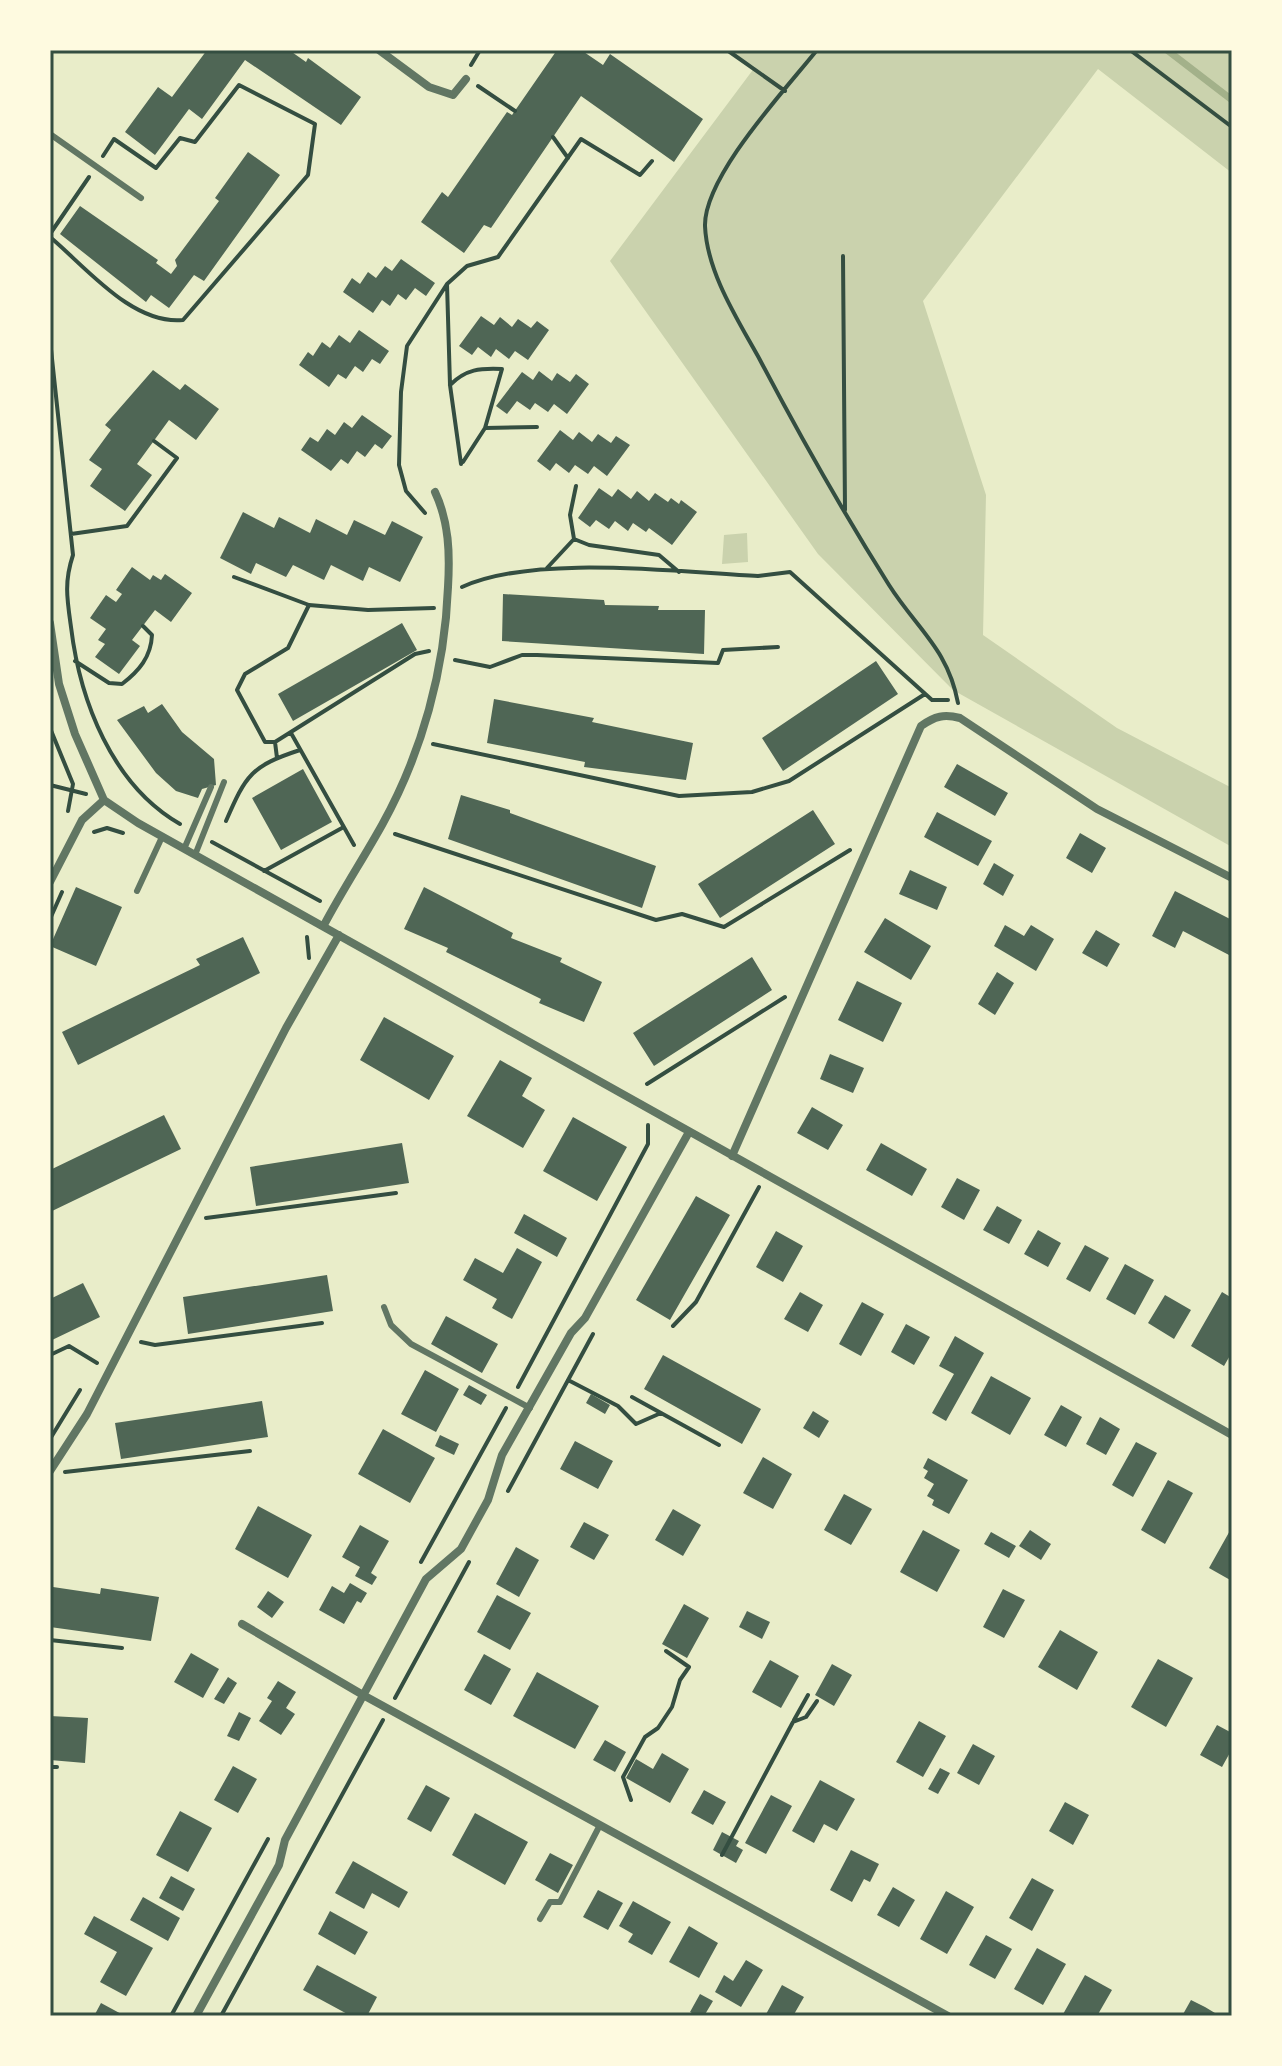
<svg xmlns="http://www.w3.org/2000/svg" width="1282" height="2066" viewBox="0 0 1282 2066" font-family="Helvetica,sans-serif">
<style>
.green{fill:#cad2ad}
.lines{fill:none;stroke-linecap:round;stroke-linejoin:round}
.stream{stroke:#a3b18a;stroke-width:7}
.building{fill:#4f6655}
.path{stroke:#344e41;stroke-width:4}
.service{stroke:#617663;stroke-width:6}
.minor{stroke:#617663;stroke-width:8}
.neatline{fill:none;stroke:#344e41;stroke-width:3}
</style>
<rect width="100%" height="100%" fill="#e9edc9"/>
<path class="green" d="M726,50H1232V173L1098,69L923,301L986,495L983,635L1117,728L1232,788V847L953,690L818,554L610,261L755,67Z
M747,533L748,562L722,564L724,535Z"/>
<g class="lines">
<path class="stream" d="M1167,50L1232,100"/>
</g>
<path class="building" d="M207,50H289L306,62L308,58L361,97L341,125L245,60L202,119L189,109L155,155L125,132L158,87L172,97Z
M557,50H581L603,65L610,54L703,119L674,162L581,96L491,228L484,225L464,253L421,222L442,192L448,197L507,112L512,115Z
M248,152L280,175L204,281L194,275L169,308L151,295L146,302L60,234L80,206L158,260L156,263L171,274L177,266L175,260L219,201L215,198Z
M401,259L435,283L426,296L415,288L406,300L398,294L390,306L382,300L373,313L343,292L352,278L360,284L368,272L376,278L385,266L392,271Z
M481,316L494,325L500,317L512,327L518,319L531,328L537,321L549,330L528,360L515,351L509,359L496,349L491,357L478,347L472,355L459,346Z
M359,330L389,351L380,364L372,359L363,372L355,366L346,379L338,374L329,387L299,365L308,352L313,356L322,342L330,348L339,335L350,343Z
M153,370L180,390L185,384L219,409L196,440L169,420L137,464L152,475L125,511L90,486L102,469L89,460L111,430L105,425Z
M539,371L552,381L557,373L570,382L576,374L589,384L567,414L554,404L548,412L535,403L530,410L517,401L507,414L496,406L522,372L533,380Z
M362,415L392,436L382,449L375,444L365,457L357,451L348,464L341,459L331,471L301,450L310,437L318,442L327,429L335,435L344,422L352,428Z
M560,430L573,440L579,432L592,442L598,434L611,443L616,436L630,445L607,476L594,466L588,474L575,465L569,473L556,463L550,471L537,461Z
M599,488L612,497L618,489L631,499L637,491L649,501L655,493L668,502L671,498L679,504L681,500L697,512L672,545L649,528L646,532L633,523L628,531L615,521L609,529L596,520L590,527L578,518Z
M243,512L274,528L279,517L310,533L316,519L347,535L354,520L385,535L392,521L423,537L400,582L369,567L363,581L331,565L324,580L293,565L286,577L256,563L251,574L220,558Z
M132,567L150,580L153,575L161,580L165,574L192,593L171,622L155,610L132,640L140,646L119,674L95,657L105,644L98,640L106,629L90,618L106,595L116,602L122,594L116,590Z
M503,594L604,600L605,605L659,606L658,610H705L704,654L502,641Z
M402,623L417,650L293,721L278,694Z
M876,661L898,694L783,771L762,738Z
M494,699L594,718L592,722L693,743L686,780L584,767L585,762L487,743Z
M162,704L182,732L214,759L216,785L202,789L198,798L176,791L156,773L117,720L144,706L148,713Z
M957,764L1008,793L995,816L944,787Z
M303,769L332,822L281,850L252,798Z
M461,795L510,810V813L656,866L642,908L448,839Z
M813,810L835,844L720,918L698,884Z
M937,812L992,841L978,866L924,837Z
M1080,833L1106,848L1092,873L1066,858Z
M994,863L1014,875L1003,896L983,884Z
M910,870L947,887L937,910L899,894Z
M76,887L122,907L96,966L50,946Z
M424,887L513,933L511,938L562,958L560,962L602,982L584,1022L539,1003L541,999L446,952L448,948L404,929Z
M1175,891L1232,920L1229,955L1183,931L1175,948L1152,936Z
M885,918L931,946L911,980L864,952Z
M1005,925L1024,936L1031,925L1054,939L1036,971L994,946Z
M1096,930L1120,944L1107,967L1082,953Z
M243,937L260,973L78,1065L62,1032L200,965L196,959Z
M752,957L772,990L654,1066L633,1033Z
M997,972L1014,983L995,1015L978,1004Z
M857,981L902,1003L883,1042L838,1020Z
M384,1017L454,1056L429,1100L360,1060Z
M830,1054L864,1068L853,1093L820,1079Z
M500,1060L532,1078L522,1096L545,1110L523,1148L467,1116Z
M812,1107L843,1125L828,1150L797,1133Z
M164,1115L181,1149L50,1212V1170Z
M573,1117L627,1147L597,1201L543,1171Z
M402,1143L409,1183L256,1206L250,1167Z
M881,1143L927,1169L912,1196L866,1170Z
M957,1178L980,1190L964,1220L941,1207Z
M696,1196L730,1215L670,1320L636,1300Z
M997,1206L1022,1220L1009,1244L983,1230Z
M524,1214L567,1238L557,1257L514,1233Z
M1038,1230L1061,1243L1048,1267L1024,1254Z
M776,1231L803,1246L783,1282L756,1267Z
M1085,1245L1109,1258L1090,1292L1066,1279Z
M517,1248L542,1262L512,1319L492,1308L497,1299L463,1280L475,1258L503,1273Z
M1125,1264L1154,1280L1135,1315L1106,1299Z
M327,1275L333,1311L188,1334L183,1297Z
M83,1283L100,1317L50,1341V1299Z
M800,1292L823,1305L808,1332L784,1319Z
M1222,1292L1232,1298L1229,1339L1232,1352L1224,1366L1191,1346Z
M1165,1295L1191,1310L1174,1339L1148,1323Z
M862,1302L884,1314L861,1356L839,1344Z
M446,1316L498,1344L482,1373L431,1344Z
M906,1324L930,1337L914,1365L891,1352Z
M955,1336L984,1353L946,1421L932,1413L954,1374L939,1366Z
M663,1355L761,1409L742,1444L644,1389Z
M425,1370L459,1389L436,1432L401,1414Z
M991,1376L1031,1398L1010,1435L971,1413Z
M469,1385L487,1395L481,1405L463,1395Z
M591,1394L610,1405L605,1414L586,1403Z
M262,1401L268,1437L121,1459L115,1423Z
M1061,1405L1082,1417L1066,1447L1044,1435Z
M813,1411L829,1421L819,1438L803,1428Z
M1100,1417L1120,1429L1106,1455L1086,1444Z
M383,1429L435,1458L410,1503L358,1474Z
M440,1435L459,1444L454,1455L435,1446Z
M575,1441L613,1461L598,1489L560,1469Z
M1136,1442L1157,1453L1133,1497L1112,1485Z
M763,1457L792,1474L773,1509L743,1493Z
M928,1458L968,1480L949,1514L932,1505L934,1500L927,1496L934,1484L924,1478L928,1471L923,1468Z
M1168,1480L1193,1493L1165,1544L1141,1530Z
M844,1494L872,1509L851,1545L824,1530Z
M258,1506L312,1535L288,1578L235,1549Z
M673,1509L701,1525L683,1556L655,1540Z
M584,1522L609,1535L594,1560L570,1547Z
M360,1525L389,1541L371,1573L377,1577L372,1585L355,1576L360,1567L342,1557Z
M1232,1527V1581L1209,1568Z
M923,1530L960,1550L937,1592L900,1572Z
M1030,1530L1051,1544L1041,1560L1019,1546Z
M991,1532L1016,1546L1009,1558L984,1544Z
M516,1547L539,1560L519,1597L496,1584Z
M350,1583L367,1593L361,1603L357,1601L344,1624L319,1610L332,1586L344,1593Z
M53,1587L100,1594L101,1588L159,1597L151,1641L50,1627V1590Z
M1003,1589L1025,1600L1004,1638L983,1627Z
M268,1591L284,1602L272,1618L257,1607Z
M497,1595L531,1613L510,1650L477,1632Z
M684,1604L709,1618L687,1658L662,1644Z
M747,1611L770,1622L762,1639L739,1627Z
M1060,1630L1098,1652L1077,1690L1038,1667Z
M191,1653L219,1669L203,1698L174,1682Z
M484,1654L511,1669L491,1705L464,1690Z
M1158,1659L1193,1678L1166,1727L1131,1707Z
M770,1660L799,1676L781,1708L752,1692Z
M832,1664L852,1675L834,1706L815,1695Z
M537,1672L599,1706L575,1749L513,1716Z
M228,1677L237,1683L224,1704L214,1699Z
M278,1681L296,1692L286,1708L295,1714L281,1735L259,1721L272,1701L267,1698Z
M239,1712L251,1718L239,1741L227,1736Z
M50,1716L88,1718L85,1763L50,1760Z
M919,1721L946,1736L923,1777L896,1762Z
M1217,1725L1232,1733V1749L1222,1767L1200,1755Z
M605,1740L626,1752L615,1772L593,1760Z
M973,1744L995,1756L979,1785L957,1773Z
M662,1753L689,1769L670,1803L626,1778L636,1759L653,1769Z
M233,1766L257,1779L238,1813L214,1800Z
M940,1768L950,1773L938,1794L928,1789Z
M820,1780L855,1799L837,1831L824,1824L814,1843L792,1831Z
M426,1785L450,1798L431,1832L407,1819Z
M704,1790L726,1802L713,1825L691,1813Z
M771,1795L792,1806L766,1854L745,1843Z
M1065,1802L1089,1815L1073,1845L1049,1831Z
M180,1811L212,1828L188,1872L156,1855Z
M475,1813L528,1842L505,1885L452,1855Z
M722,1832L739,1841L736,1846L743,1850L736,1863L713,1850Z
M851,1850L879,1864L870,1882L864,1879L852,1902L830,1890Z
M550,1853L573,1865L558,1893L535,1880Z
M353,1861L408,1892L399,1908L372,1893L364,1909L335,1893Z
M171,1876L195,1889L183,1911L159,1898Z
M1032,1878L1054,1890L1032,1931L1009,1918Z
M893,1887L915,1900L899,1927L877,1915Z
M598,1890L623,1903L608,1930L583,1917Z
M946,1891L974,1907L947,1954L920,1939Z
M143,1897L180,1918L168,1941L130,1920Z
M633,1901L671,1922L652,1955L628,1942L633,1934L619,1926Z
M330,1911L368,1932L355,1955L318,1934Z
M94,1916L153,1948L126,1996L100,1982L117,1952L84,1934Z
M689,1926L718,1943L699,1978L669,1962Z
M986,1935L1012,1949L995,1979L969,1965Z
M1037,1948L1066,1964L1043,2005L1014,1989Z
M746,1960L763,1970L741,2007L715,1992L724,1975L733,1981Z
M317,1965L377,1997L367,2016H351L303,1990Z
M1085,1975L1112,1990L1097,2016H1062Z
M782,1985L804,1997L793,2016H765Z
M700,1994L713,2001L704,2016H697L690,2012Z
M1191,2000L1205,2007L1220,2016H1182Z
M101,2003L125,2016H94Z"/>
<g class="lines">
<path class="path" d="M727,50L785,91
M817,50C786,89 704,176 705,226C707,273 738,320 760,360C800,436 843,512 889,585C917,629 948,649 958,703
M1130,50L1232,127
M471,65L480,50
M478,86L515,111
M553,137L568,158
M50,234L89,177
M50,237C86,267 132,325 183,320L308,175L315,124L239,85L195,142L180,138L156,168L114,139L103,156
M843,256L845,510
M447,284L467,266L498,257L581,139L640,175L652,161
M50,340L73,555C64,582 67,599 71,627C80,701 112,785 180,824
M450,385C466,369 480,368 502,369L485,428L463,462
M485,428L537,427
M425,513L406,491L399,465L401,392L407,346L447,284L450,385L461,464
M71,534L127,526L177,458L154,441
M574,539L589,545L659,555L679,572
M547,568L574,539L570,515L576,486
M234,577L309,605L368,610L434,608
M462,587C534,554 677,572 758,576L790,572L932,700H948
M309,605L288,648L245,674L237,690L265,742H275L415,654L429,651
M455,660L490,667L522,655H537L718,663L723,650L778,647
M75,661L109,683L122,684C139,671 151,657 152,635L143,626
M50,728L73,784L68,811
M291,733L354,845
M275,742L277,758
M433,744L679,796L752,792L789,781L925,694
M50,785L86,794
M226,821C246,775 251,766 300,750
M94,832L107,828L123,833
M395,834L656,920L682,914L724,927L850,850
M212,842L320,901
M264,871L342,828
M50,919L62,892
M307,937L309,958
M647,1084L785,997
M206,1218L396,1193
M673,1326L696,1302L759,1187
M141,1342L155,1345L322,1323
M50,1355L69,1346L97,1363
M568,1380L618,1406L636,1424L661,1413
M518,1387L648,1144V1125
M632,1397L719,1445
M50,1439L80,1390
M65,1472L250,1451
M508,1491L593,1334
M421,1562L506,1408
M50,1640L122,1648
M395,1698L469,1562
M794,1720L808,1695
M50,1767H57
M631,1800L623,1777L645,1737L658,1728L672,1707L680,1680L689,1667L666,1651
M722,1855L793,1722L806,1717L817,1701
M171,2016L268,1839
M221,2016L383,1720"/>
<path class="service" d="M50,134L141,198
M184,849L211,787
M195,855L224,782
M137,891L162,837
M384,1307L391,1325L411,1344L530,1408
M540,1919L550,1902H560L600,1825"/>
<path class="minor" d="M379,50L429,87L453,95L466,79
M50,623L59,684L75,734L104,800L138,823L1232,1435
M50,882L82,820L104,800
M324,925C342,891 363,859 382,825C422,753 445,669 448,587C450,553 449,522 435,492
M732,1156L921,726C935,716 944,714 960,718L1097,809L1232,878
M50,1471L87,1414L286,1028L339,935
M242,1624L363,1695L948,2016
M196,2016L279,1865L285,1840L426,1579L461,1549L488,1500L502,1455L571,1333L585,1318L689,1132"/>
</g>
<rect width="1282" height="2066" fill="none" stroke="#fefae0" stroke-width="104"/>
<rect x="52" y="52" width="1178" height="1962" class="neatline"/>
</svg>
